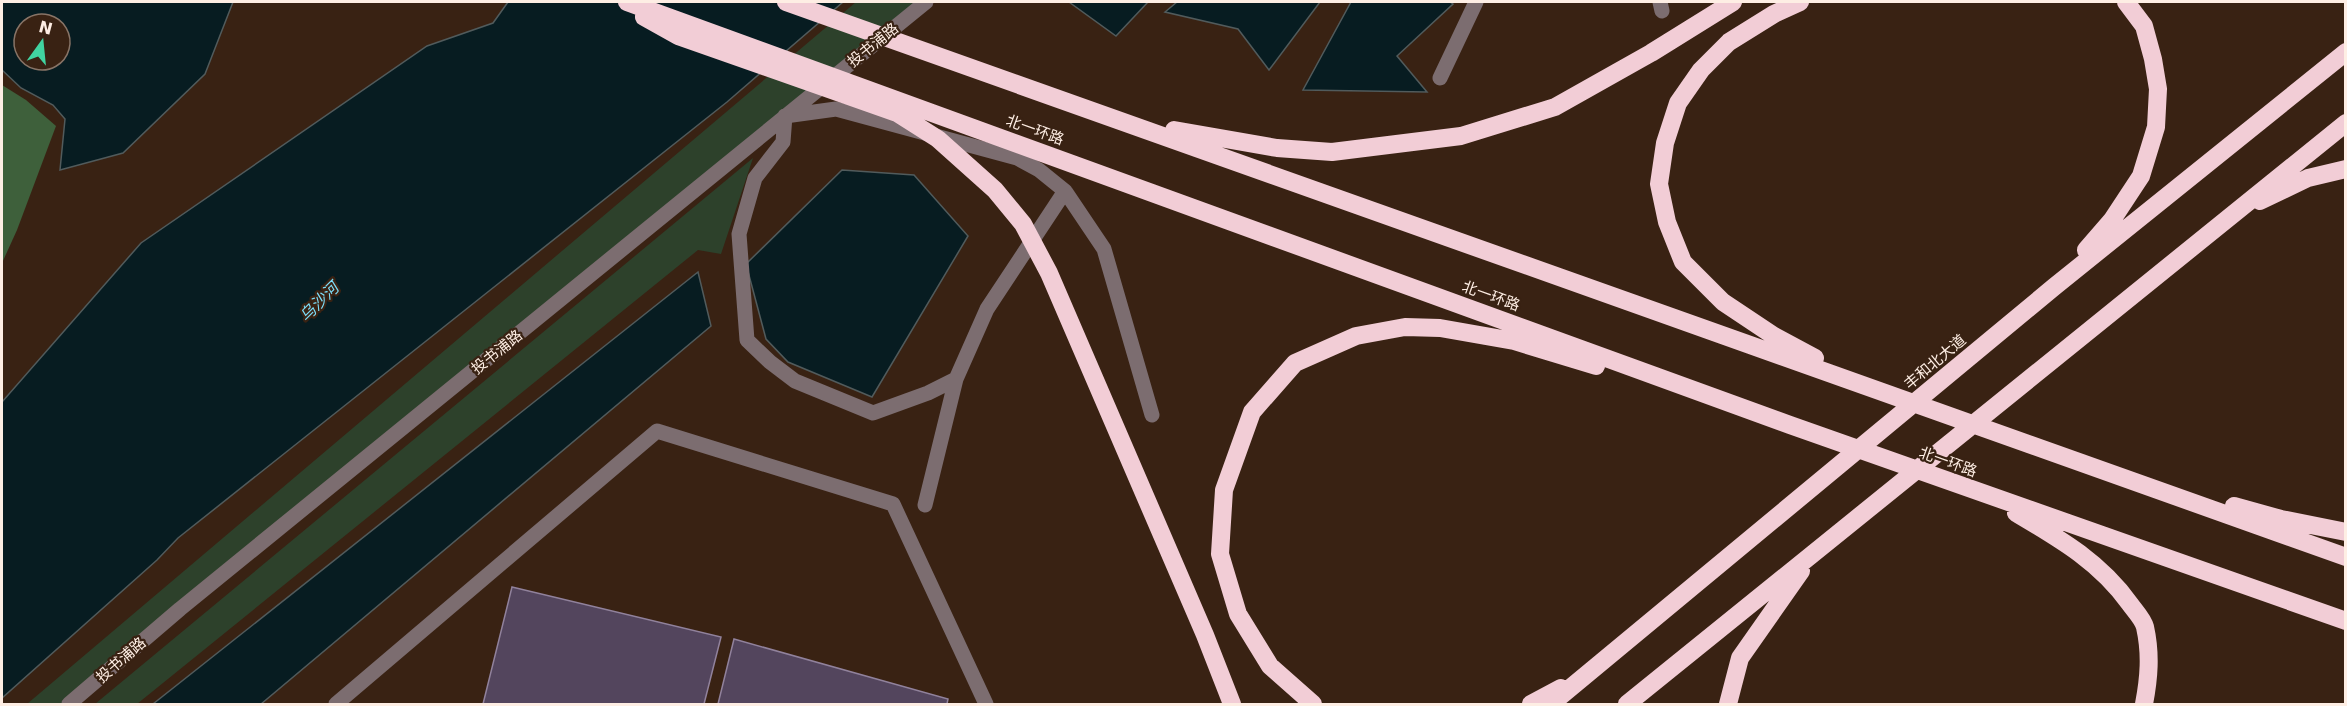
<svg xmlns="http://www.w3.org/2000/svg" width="2347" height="706" viewBox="0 0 2347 706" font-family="'DejaVu Sans','Noto Sans SC',sans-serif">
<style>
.green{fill:#2d412b}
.forest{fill:#3e603b}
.water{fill:#071c21;stroke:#515b5c;stroke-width:1.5;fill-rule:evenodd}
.building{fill:#53455d;stroke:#91829c;stroke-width:1.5}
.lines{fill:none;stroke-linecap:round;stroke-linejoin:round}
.minor{stroke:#7c6d70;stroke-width:15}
.highway{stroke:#f2cdd6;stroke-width:18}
.labels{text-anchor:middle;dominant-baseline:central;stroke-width:4.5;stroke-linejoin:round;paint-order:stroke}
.street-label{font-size:15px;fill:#feeee4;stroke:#392213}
.water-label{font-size:16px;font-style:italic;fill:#7cdffb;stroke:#392213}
</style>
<rect width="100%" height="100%" fill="#392213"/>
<path class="green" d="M856,2H919L69,704H27Z
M753,158L721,254L698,250L137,704H95Z"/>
<path class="forest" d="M2,85L26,100L56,126L17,230L2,263Z"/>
<path class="water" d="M2,2H233L205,74L123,153L60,170L65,119L53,105L21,88L2,70ZM24,24H60V60H24Z
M508,2H843L727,102L178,538L157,560L2,698V402L141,243L427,46L493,23Z
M1069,2H1148L1116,36Z
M1177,2H1320L1269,70L1238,29L1165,12Z
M1351,2H1450L1453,4L1397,56L1427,92L1303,90Z
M842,170L914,175L968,236L872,397L788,362L766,339L746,264Z
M698,272L711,326L261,704H153Z"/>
<path class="building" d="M512,587L721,637L704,704H483Z
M734,639L948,699L947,704H718Z"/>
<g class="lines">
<path class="minor" d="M1660,2L1662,11
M1440,78L1476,2
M956,379L928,393L873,413L795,381L770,362L747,340L739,234L755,178L783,142L785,116L836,109L1017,158L1039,170L1065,191L1104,249L1152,415
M925,505L956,379L987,309L1065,191
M69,704L180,609L926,2
M336,704L657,431L893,504L986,704"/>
<path class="highway" d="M627,2L1790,425L2346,621
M786,2L2346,557
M1800,2L1774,14L1729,42L1701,70L1678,103L1665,143L1659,184L1667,222L1683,262L1723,302L1774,336L1815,358
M644,17L678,36L897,113L938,139L995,190L1023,224L1049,273L1205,635L1232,704
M1174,130L1277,148L1332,152L1461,136L1555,107L1651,53L1733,2
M2260,201L2308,178L2346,169
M2086,250L2112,220L2141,176L2156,127L2158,89L2153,59L2144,26L2126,2
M2234,506L2281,519L2346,532
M2016,513C2060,539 2100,562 2130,604C2135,611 2143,619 2145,627C2151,654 2149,678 2144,704
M1313,704L1270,666L1238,614L1220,554L1224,490L1252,412L1295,363L1356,336L1405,327L1440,328L1514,341L1596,366
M1531,704L1561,688
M1551,704L2054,287L2346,52
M1627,704L2346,123
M1728,704L1740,658L1801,571"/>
</g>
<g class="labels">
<g class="street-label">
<text transform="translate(873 45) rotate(-39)">投书浦路</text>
<text transform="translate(1035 130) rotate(20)">北一环路</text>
<text transform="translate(1491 296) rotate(20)">北一环路</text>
<text transform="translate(497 352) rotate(-39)">投书浦路</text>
<text transform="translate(1935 362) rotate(-40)">丰和北大道</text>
<text transform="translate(1948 462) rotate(20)">北一环路</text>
<text transform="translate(121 660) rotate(-41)">投书浦路</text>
</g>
<g class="water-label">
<text transform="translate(319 302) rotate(-45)">乌沙河</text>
</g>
</g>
<rect width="2347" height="706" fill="none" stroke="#feeee4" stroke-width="6"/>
<g transform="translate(42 42) rotate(15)"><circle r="28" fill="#392213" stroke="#887467" stroke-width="1.5"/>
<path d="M0-4.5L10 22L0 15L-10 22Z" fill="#41d4a1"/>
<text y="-9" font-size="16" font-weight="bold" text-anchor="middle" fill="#feeee4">N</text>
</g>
</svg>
